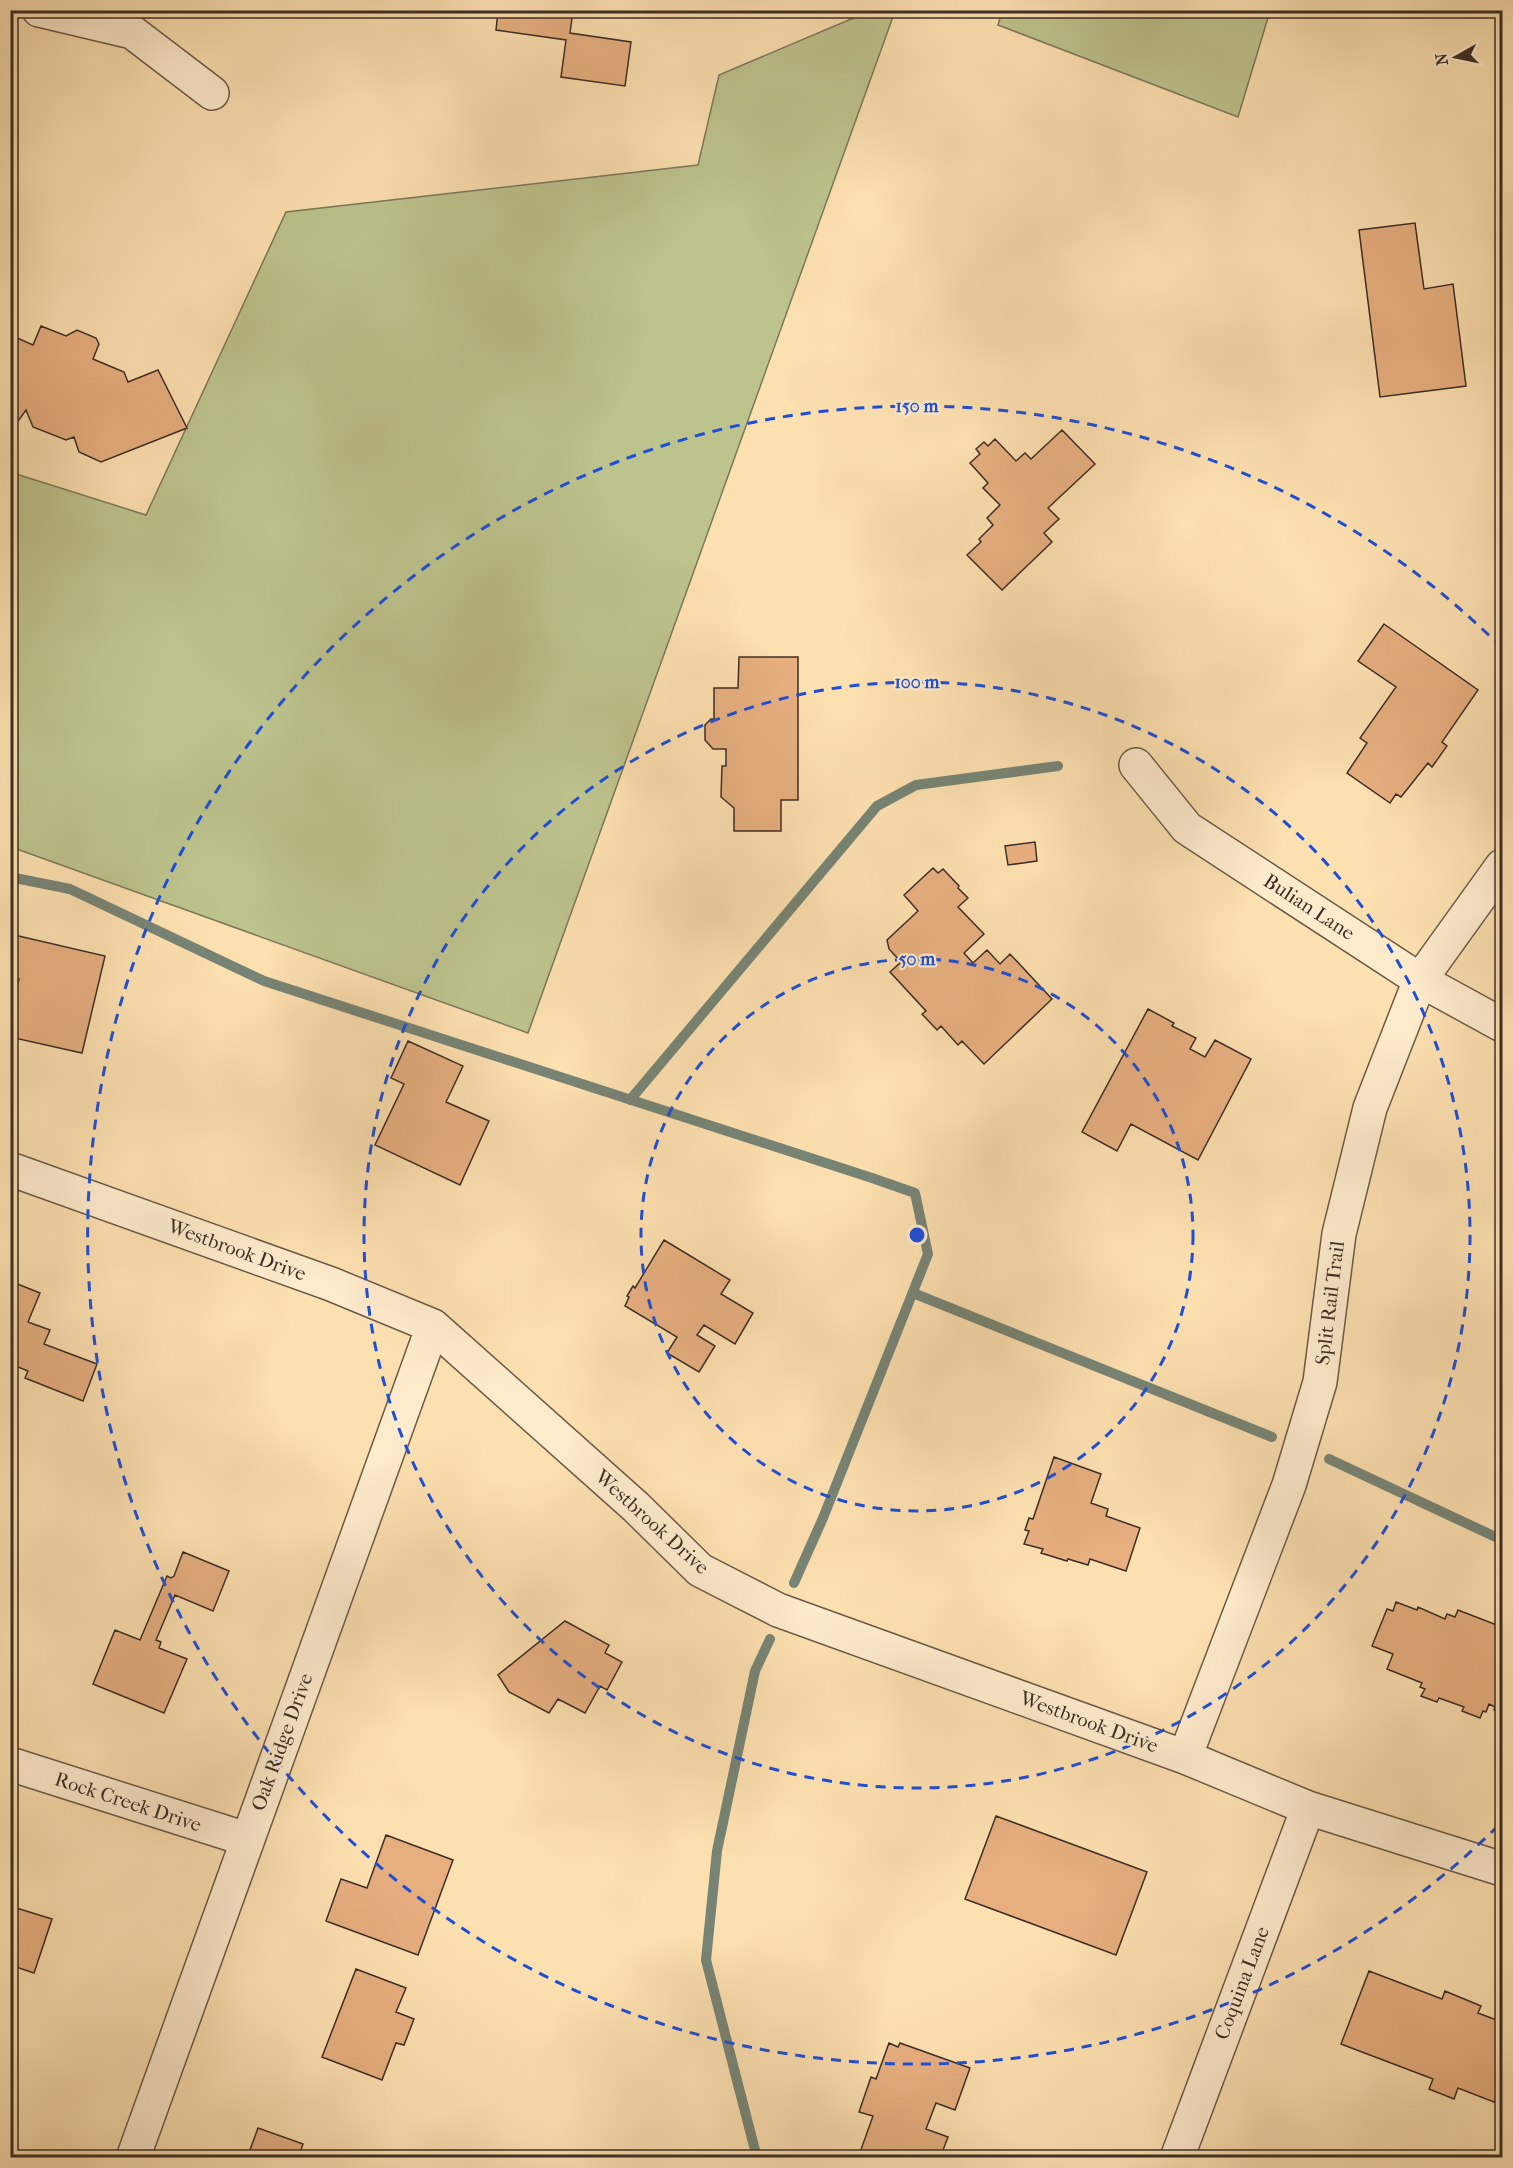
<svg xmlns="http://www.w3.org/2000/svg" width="1513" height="2168" viewBox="0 0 1513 2168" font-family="'IM FELL French Canon',serif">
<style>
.green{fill:#bdc38d;stroke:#7c785a;stroke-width:1.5}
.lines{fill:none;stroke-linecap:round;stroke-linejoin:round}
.stream{stroke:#778475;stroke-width:10}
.building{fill:#e7af80;stroke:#3c2e26;stroke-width:1.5}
.minor-casing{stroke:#6c5a48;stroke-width:36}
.minor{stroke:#feebcc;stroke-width:33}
.ring{fill:none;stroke:#1d4ed8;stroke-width:3;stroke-dasharray:10 8}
.labels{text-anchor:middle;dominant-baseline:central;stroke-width:4.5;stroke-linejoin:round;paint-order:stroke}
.street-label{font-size:20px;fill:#3c2e26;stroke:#feebcc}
.centre{fill:#1d4ed8;stroke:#feebcc;stroke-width:3}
.ring-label{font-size:18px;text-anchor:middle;font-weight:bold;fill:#1d4ed8;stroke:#feebcc;stroke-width:4.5;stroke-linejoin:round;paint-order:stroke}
</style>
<rect width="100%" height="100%" fill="#fde0b0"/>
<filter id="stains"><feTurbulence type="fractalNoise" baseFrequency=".00333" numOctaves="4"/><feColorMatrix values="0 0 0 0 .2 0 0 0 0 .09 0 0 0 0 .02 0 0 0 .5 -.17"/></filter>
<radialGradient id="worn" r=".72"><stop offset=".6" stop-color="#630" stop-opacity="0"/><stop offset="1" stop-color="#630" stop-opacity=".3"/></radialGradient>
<path class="green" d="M870,11H895L528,1033L11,847L10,472L146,515L286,212L698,165L719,75Z
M1002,11V10L1270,11L1238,117L998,25Z"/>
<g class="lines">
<path class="stream" d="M10,877L70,889L264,981L872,1178L915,1193L928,1254L823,1518L794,1583
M630,1100L877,806L916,785L1058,766
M913,1293L1272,1437
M1329,1459L1502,1540
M757,2158L706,1960L717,1851L755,1671L770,1639"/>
</g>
<path class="building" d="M498,10H573L570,33L631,42L625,86L561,77L566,40L496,30Z
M1415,223L1424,289L1453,284L1466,386L1380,397L1359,230Z
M41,326L66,336L77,330L96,338L99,344L93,359L124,372L128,382L158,370L187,428L101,462L79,452L74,437L66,440L33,427L26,410L16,424L10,409V347L15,337L33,345Z
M1062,430L1095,464L1048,508L1059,519L1044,533L1052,542L1002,590L967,555L981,542L979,539L993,525L987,518L1000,505L983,488L988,483L970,463L980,454L976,449L984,442L988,446L995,439L1016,461L1025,453L1031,459Z
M1384,624L1478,690L1442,742L1447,746L1432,767L1428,763L1401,797L1396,794L1390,803L1347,773L1367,743L1360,738L1396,687L1358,661Z
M739,657H798V800H781V831H734V808L721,797L722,766H726V749H713L705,740V725L711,719H714V688H738Z
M1035,842L1037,861L1008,865L1005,846Z
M933,868L938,873L943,869L959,886L958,888L968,898L958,907L984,934L964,953L973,963L987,950L1000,964L1010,954L1052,999L984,1064L962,1041L958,1045L941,1026L937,1030L922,1014L926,1011L890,972L901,962L889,949L887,940L918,911L904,895Z
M10,934L105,956L82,1053L10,1037V1014L19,979L10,977Z
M1148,1009L1174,1023L1172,1026L1196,1038L1190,1049L1205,1057L1215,1040L1251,1059L1198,1160L1131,1124L1117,1151L1082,1132Z
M408,1041L463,1066L446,1102L489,1121L460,1185L375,1145L404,1084L391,1078Z
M664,1240L730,1280L721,1294L753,1313L735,1344L704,1325L697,1335L715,1346L699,1372L667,1353L677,1337L625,1306L629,1297L627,1296L633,1286L635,1288Z
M10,1281L40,1293L28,1322L50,1330L44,1344L97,1364L83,1401L25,1378L28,1371L13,1365L10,1371Z
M1054,1457L1101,1474L1091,1503L1108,1509L1106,1516L1140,1528L1126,1571L1090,1559L1088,1565L1068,1559L1067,1561L1041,1553L1043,1549L1024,1544L1029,1531L1025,1530L1029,1518L1033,1519Z
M183,1552L229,1571L213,1611L175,1595L156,1640L161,1642L159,1648L187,1659L164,1713L93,1684L115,1630L140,1640L167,1576L171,1578L174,1576Z
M1396,1602L1417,1610L1418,1607L1445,1619L1447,1614L1455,1617L1458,1610L1502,1627V1713L1494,1710L1495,1707L1489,1704L1486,1712L1483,1711L1480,1718L1462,1711L1464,1707L1439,1698L1437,1702L1421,1696L1425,1689L1420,1687L1422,1683L1387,1669L1393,1654L1372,1646L1387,1609L1393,1611Z
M565,1621L609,1645L605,1653L622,1662L607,1690L600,1686L585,1713L558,1699L549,1713L509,1692L498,1675Z
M996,1816L1147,1872L1116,1955L965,1899Z
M386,1835L453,1860L418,1955L326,1921L341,1879L367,1888Z
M10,1906L52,1919L34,1973L10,1965Z
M356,1969L406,1988L396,2012L414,2019L404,2045L396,2043L382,2080L322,2057Z
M1369,1971L1442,1999L1445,1991L1481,2006L1478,2013L1502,2022V2096L1499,2104L1458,2088L1454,2099L1429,2089L1433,2079L1341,2044Z
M889,2043L898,2047L900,2043L970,2068L955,2110L936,2103L926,2129L948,2137L940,2158H858L873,2116L859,2112L871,2077L876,2079Z
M258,2128L303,2144L298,2158H247Z"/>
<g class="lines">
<g class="minor-casing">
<path id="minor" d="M39,10L132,32L212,93
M1136,765L1187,828L1420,980L1502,1025
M10,1169L331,1284L433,1326L636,1507L700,1570L778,1610L1185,1757L1308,1808L1502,1869
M1185,1757L1289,1485L1320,1382L1339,1234L1370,1108L1420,980L1502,866
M10,1764L246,1839
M133,2158L433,1326
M1177,2158L1308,1808"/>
</g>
<use href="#minor" class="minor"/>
</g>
<g class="ring">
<circle cx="917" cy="1235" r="276"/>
<circle cx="917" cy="1235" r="553"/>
<path d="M1498 1826A829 829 0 1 1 1498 644"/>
</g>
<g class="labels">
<g class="street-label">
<text transform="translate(1309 907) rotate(33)">Bulian Lane</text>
<text transform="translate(237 1250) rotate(20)">Westbrook Drive</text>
<text transform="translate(1330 1303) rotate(-83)">Split Rail Trail</text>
<text transform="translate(652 1522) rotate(42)">Westbrook Drive</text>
<text transform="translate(1089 1722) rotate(20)">Westbrook Drive</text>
<text transform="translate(282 1742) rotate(-70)">Oak Ridge Drive</text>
<text transform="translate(128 1802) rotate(18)">Rock Creek Drive</text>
<text transform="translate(1242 1983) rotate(-69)">Coquina Lane</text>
</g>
</g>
<circle cx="917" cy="1235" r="9" class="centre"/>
<g class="ring-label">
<text x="917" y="412">150 m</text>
<text x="917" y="688">100 m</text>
<text x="917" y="965">50 m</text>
</g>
<rect width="1513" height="2168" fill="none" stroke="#fde0b0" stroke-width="36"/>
<rect x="12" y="12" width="1489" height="2144" fill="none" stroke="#3c2e26" stroke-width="3"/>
<rect x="18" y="18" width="1477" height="2132" fill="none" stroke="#3c2e26" stroke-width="1.5"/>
<g transform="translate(1456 57) rotate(261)" stroke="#feebcc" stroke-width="4.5" paint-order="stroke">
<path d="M0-4.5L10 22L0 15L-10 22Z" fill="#3c2e26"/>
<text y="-9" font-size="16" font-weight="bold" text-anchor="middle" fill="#3c2e26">N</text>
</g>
<rect width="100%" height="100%" filter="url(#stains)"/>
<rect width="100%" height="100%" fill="url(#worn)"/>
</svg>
